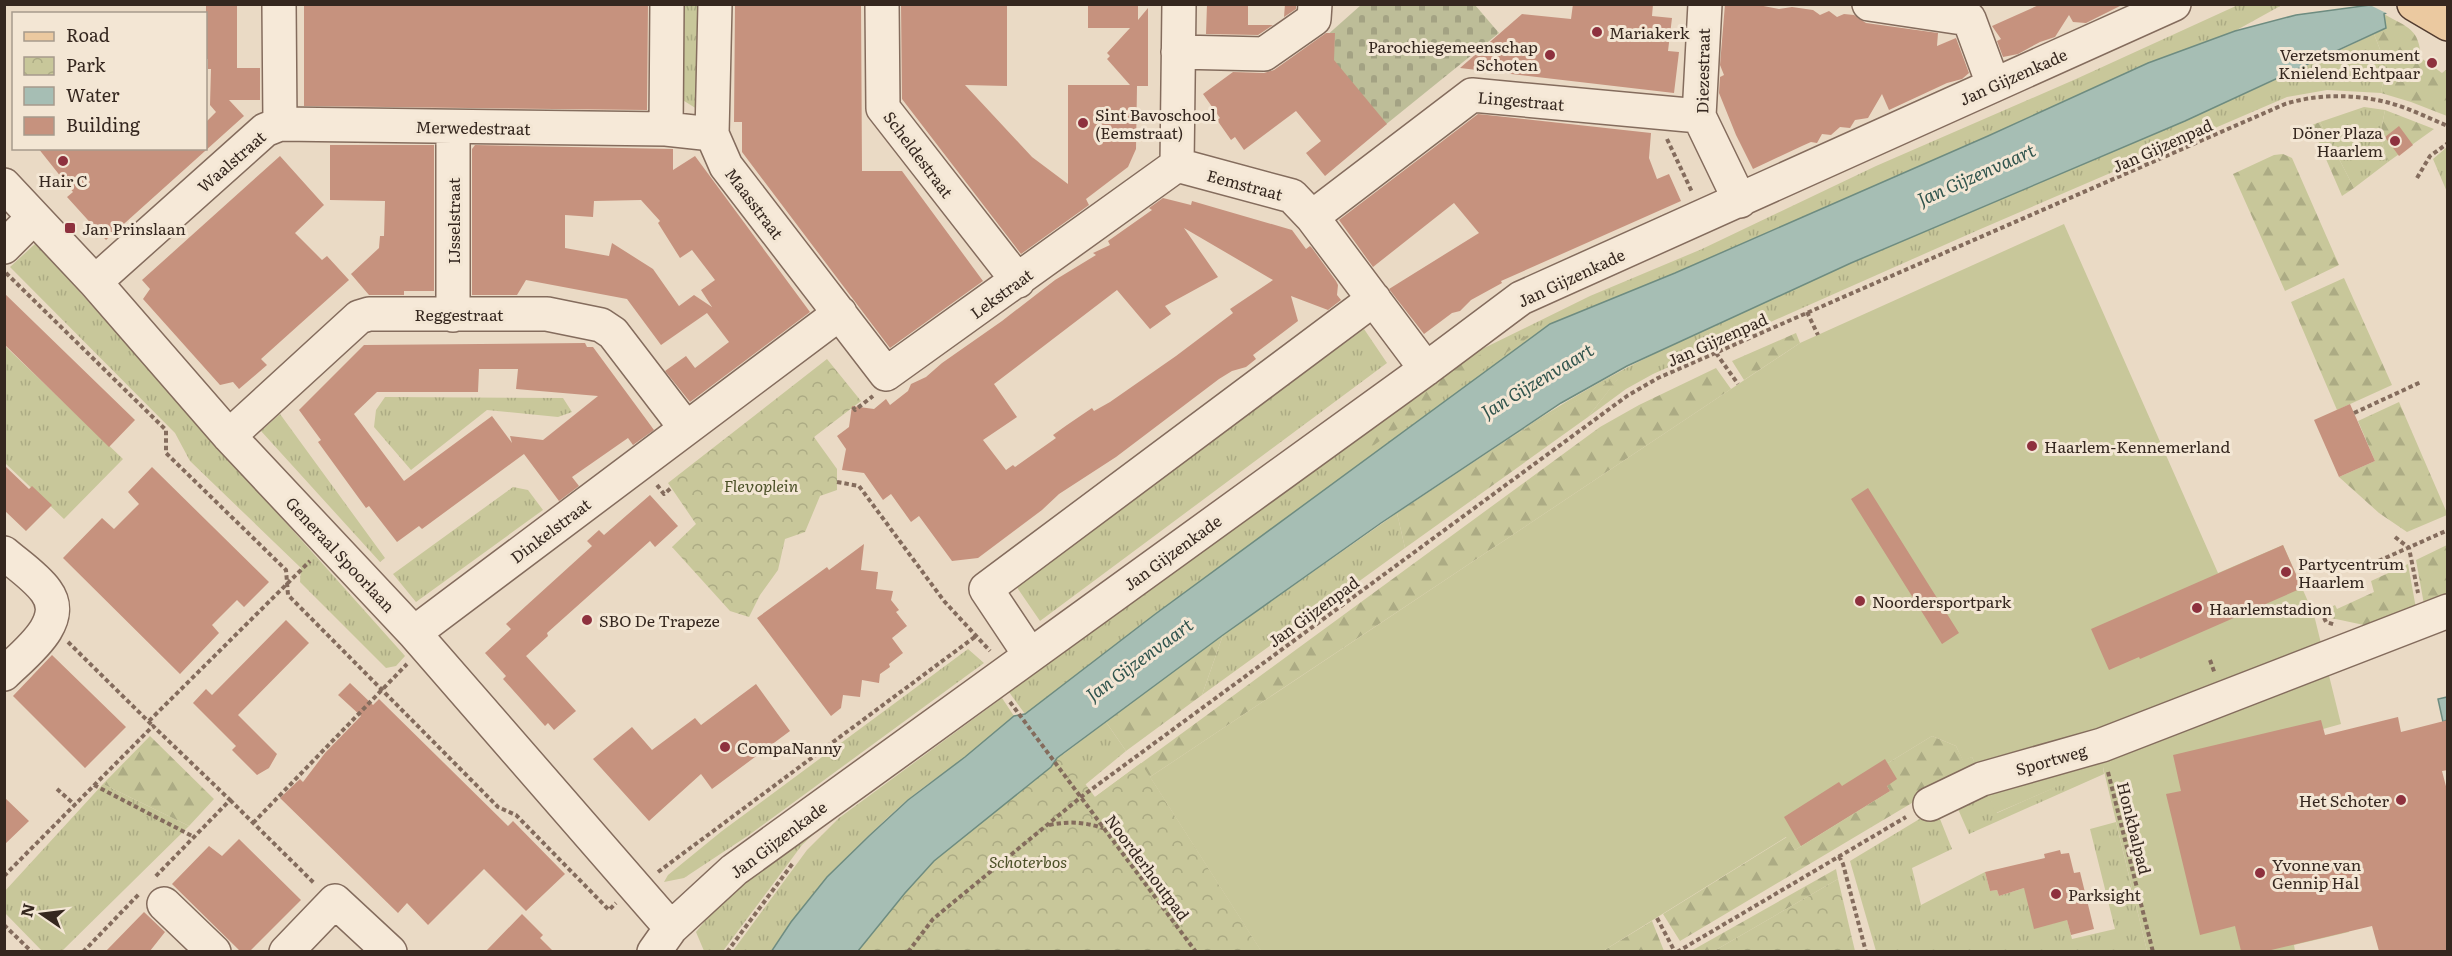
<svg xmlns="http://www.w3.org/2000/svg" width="2452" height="956" viewBox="0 0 2452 956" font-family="Literata,serif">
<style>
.grass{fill:url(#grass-tufts)}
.forest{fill:url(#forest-firs)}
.cemetery{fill:url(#cemetery-stones)}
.park{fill:url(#park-crowns)}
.garden{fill:#c8c79a}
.water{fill:#a6beb4;stroke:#6e8c80;stroke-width:1.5}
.pier{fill:#eadac5}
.building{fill:#c6927e;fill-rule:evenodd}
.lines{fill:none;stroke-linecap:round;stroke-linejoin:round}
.minor-casing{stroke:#846c5d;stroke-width:36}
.major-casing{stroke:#523c30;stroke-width:36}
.path{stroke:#846c5d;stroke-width:4;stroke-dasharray:4.5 3;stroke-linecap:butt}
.minor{stroke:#f6e9d8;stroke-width:33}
.major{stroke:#ebc9a0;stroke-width:33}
.poi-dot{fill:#8e313e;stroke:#f3e6d4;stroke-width:2}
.labels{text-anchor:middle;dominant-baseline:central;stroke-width:6;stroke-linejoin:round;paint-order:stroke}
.poi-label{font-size:16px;fill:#35271f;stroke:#f3e6d4;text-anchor:start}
.street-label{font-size:16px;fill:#35271f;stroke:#f3e6d4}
.park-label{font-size:16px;font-style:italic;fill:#4b5027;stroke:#f3e6d4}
.water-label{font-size:18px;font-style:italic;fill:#30544d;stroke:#f3e6d4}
</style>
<defs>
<pattern id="grass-tufts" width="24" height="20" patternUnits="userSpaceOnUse" patternTransform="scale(1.5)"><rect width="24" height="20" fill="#c8c79a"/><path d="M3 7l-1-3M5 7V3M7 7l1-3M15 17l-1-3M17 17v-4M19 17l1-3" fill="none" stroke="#acab84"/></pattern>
<pattern id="forest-firs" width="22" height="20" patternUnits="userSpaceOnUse" patternTransform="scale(1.5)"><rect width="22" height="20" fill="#c8c79a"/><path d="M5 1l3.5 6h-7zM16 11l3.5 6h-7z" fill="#acab84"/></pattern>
<pattern id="cemetery-stones" width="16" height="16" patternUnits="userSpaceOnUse" patternTransform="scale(1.5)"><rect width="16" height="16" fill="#bdbd98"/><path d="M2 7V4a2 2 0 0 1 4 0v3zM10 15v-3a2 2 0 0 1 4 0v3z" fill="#a3a283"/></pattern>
<pattern id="park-crowns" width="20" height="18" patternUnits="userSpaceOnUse" patternTransform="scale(1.5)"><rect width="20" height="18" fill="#c8c79a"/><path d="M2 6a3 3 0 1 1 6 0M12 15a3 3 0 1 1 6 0" fill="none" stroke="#acab84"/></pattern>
</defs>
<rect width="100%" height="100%" fill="#eadac5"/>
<path class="grass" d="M681,5H708L697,109L681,99Z
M2238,5H2282L2235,31L2148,63L1988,136L1675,273L1550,324L1154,615L1025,714L1009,692L1423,387L1478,351L1590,296L1702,249L1876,166L2076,79Z
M2374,34L2386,65L2381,93L2327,90L2287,97L1976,231L1653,374L1626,389L1588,417L1619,377L1513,436C1606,372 1706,328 1809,282C1997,197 2189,123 2374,34Z
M2364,107L2385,110L2380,135L2388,162L2354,188L2320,122Z
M2447,147V192L2433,159Z
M36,243L405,656L396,666L386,668L300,582L301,568L190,461L175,433L10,267Z
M1364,329L1387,363L1040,621L1014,583Z
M4,345L123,459L64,519L5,463Z
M385,397L563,398L572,412L558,417L487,410L411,470L374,427L376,410Z
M280,414L385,558L380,562L261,431Z
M513,487L528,490L543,510L416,602L393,574Z
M1397,513L1405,548L1202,695L1223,635Z
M968,649L984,663L749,835L684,878L664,882L668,875L722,831Z
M1002,698L1014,716C998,730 982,744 965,757C946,772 925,785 906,801C855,846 809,895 771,951L732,952L807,850L839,818Z
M1106,722L1126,751L1080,789L1057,759Z
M2103,766L2104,774L1969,834L1954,800L1984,785L1997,813Z
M103,784L189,826L62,951H42L5,913L4,892Z
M1936,809L1952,849L1912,868L1921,905L1985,872L1990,891L1997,890L1999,896L2024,888L2052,924L2066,916L2072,939L2115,929L2090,829L2116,822L2147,951H1876L1850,861Z
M835,814L802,845L723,951H704L696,932C734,884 785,850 835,814Z"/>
<path class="forest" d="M2384,14C2408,28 2419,28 2421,58L2442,73L2447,69V116L2411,102L2381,93L2386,65L2374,34L2386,28Z
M2385,110L2434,129L2388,162L2380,135Z
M2320,122L2354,188L2342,196L2316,136L2304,128Z
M2283,154L2292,158L2339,265L2285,291L2233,174L2274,155Z
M2344,278L2392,385L2337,410L2291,302Z
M1536,332L1364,452L1347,445L1458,364Z
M1796,333L1800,343L1744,380L1732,361Z
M1716,368L1731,389L1150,777L1261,951L1095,797L1600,427L1639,405Z
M1621,375L1588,417L1405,548L1397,513L1513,436Z
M2399,402L2447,513V515L2407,532L2379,513L2339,477L2375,461L2358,421Z
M2447,545V602L2425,610L2416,560Z
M2408,564L2417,614L2378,628L2331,618L2327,609L2335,605L2337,609L2374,592L2371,581Z
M1223,635L1202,695L1126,751L1106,722Z
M150,736L214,799L189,826L103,784Z
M1932,736L1956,746L1963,760L1972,757L1978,770L1927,794L1680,941L1663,914L1787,837L1795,850L1890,791L1887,786L1888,763Z
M1836,869L1838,879L1714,951H1691Z
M1652,921L1664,951H1603Z"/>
<path class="cemetery" d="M1361,5H1475L1499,33L1379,130L1325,61V37Z"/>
<path class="park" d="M827,359L861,401L814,437L837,469V490L820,496L805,532L785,539L778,570L760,595L749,617L730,611L672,547L696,524L668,483Z
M1045,730L1095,797L1141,763L1261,951L818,952Z
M1838,879L1855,951H1714Z"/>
<path class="garden" d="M2064,224L2218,573L2283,545L2314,615L2341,724L2323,729L2322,820L2349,932L2294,945L2295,951H2147L2103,767L1996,813L1972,757L1963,761L1956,746L1932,736L1888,763L1897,779L1887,786L1890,791L1795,850L1786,837L1603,951H1261L1150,777L1800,343Z"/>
<path class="water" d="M2370,5H2401L2384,14L2386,28L2185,121L1851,263L1627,366L1561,403L1381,523L1223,635L1057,758L1051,767L934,861L905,893L858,951L771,952L791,922L827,877L869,836L908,800L965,757L1014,716L1025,714L1154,615L1550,324L1675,273L1988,136L2148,63L2235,31L2296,15Z
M2447,697V720L2443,722L2438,699Z"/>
<path class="pier" d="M2404,4L2388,14L2370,5Z"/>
<path class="building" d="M206,4H237V68H260V100H229L244,116L106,240L67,197L73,192L38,148H206V122L216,112L210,105L211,69H208V59H206Z
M304,4H648L647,110L304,106Z
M735,4H861L862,171H902L983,281L890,348L742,152V122H734Z
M901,4H1007V86L965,85L1032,157L1068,184V85H1130L1107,59L1110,56L1107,53L1130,28H1088V4H1138V20L1148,8V86H1137L1136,149L1128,167L1086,199L1089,205L1021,254L902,99Z
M1207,4H1248V25H1273L1258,35L1206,34Z
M1285,4H1296V9L1284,17Z
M1573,4H1653L1652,16L1672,18L1668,51L1679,52L1674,93L1460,68L1522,14L1571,19Z
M1725,4H1753L1779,9L1792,7L1813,10L1820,15L1829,11L1837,17L1844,14L1854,15L1866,23L1938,33L1937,46L1956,38L1969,73L1962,79L1947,83L1889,110L1882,94L1868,118L1855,120L1850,128L1840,127L1831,135L1822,134L1817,143L1811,142L1802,146L1753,169L1736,135L1719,93L1720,77L1724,75L1720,65Z
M2041,4H2124L2086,23L2073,22L2069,15L2055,37L2040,42L2018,54L2003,57L1997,41L2001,39L1992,26Z
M1326,33H1335L1334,60L1387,124L1325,176L1306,153L1321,141L1296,111L1244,150L1235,137L1231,140L1217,120L1220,118L1203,94L1233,72L1264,73L1274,70Z
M1478,114L1651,133L1649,158L1657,179L1669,174L1681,201L1501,281L1502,283L1471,300L1460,311L1452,313L1424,334L1389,289L1479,233L1454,203L1373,267L1339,220Z
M2399,126L2413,145L2399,156L2385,137Z
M330,145H434V291H404V295H369L351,274L379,248L380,236H384L385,201L330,200Z
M475,145L673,149V170L695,156L810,312L690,402L665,371L686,356L695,368L729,342L707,313L661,345L627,299L526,280L517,295H472V149ZM641,200L660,221L658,223L680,258L692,250L715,280L701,290L712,307L694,295L679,306L653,269L612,243L609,256L565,248V215L593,217L594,201Z
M280,156L324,205L295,233L322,260L327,256L349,280L261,359L267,365L239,389L233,382L220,385L143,299L150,289L142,280Z
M1163,198L1191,205L1192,201L1292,230L1306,249L1310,246L1312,248L1336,281L1338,285L1337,295L1341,300L1328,310L1291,296L1298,321L1253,355L1256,359L1246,367L1232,371L1219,379L1116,457L1059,494L1042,510L978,558L952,561L919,516L911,522L891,494L883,500L864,473L842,470L846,449L837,436L849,427L852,406L874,409L886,399L890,405L908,391L911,384L926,377L942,363L1002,321L1055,280L1096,255L1093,253L1110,245L1108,241L1152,210L1149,208ZM1184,228L1273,280L1230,309L1233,313L1176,356L1110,402L1094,411L1092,408L1067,425L1053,435L1056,438L1015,467L1013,465L1006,470L983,440L1017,417L994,384L1117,290L1150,329L1171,314L1165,306L1218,277Z
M4,293L135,420L109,447L4,344Z
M585,343L587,347H593L654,430L633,445L628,438L572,477L579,486L559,501L524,454L422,529L419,526L397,542L369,506L366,508L318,442L321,440L299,410L364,345ZM479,369H518L516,389L598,396L543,440L510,436L512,443L492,416L404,481L354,414L377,392H478Z
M2350,404L2375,461L2339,477L2314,420Z
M4,465L29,489L32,486L52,505L26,531L4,510Z
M152,467L269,582L244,607L237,600L212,625L219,633L180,674L63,558L102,518L114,529L139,504L128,492Z
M1868,488L1959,633L1942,644L1851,499Z
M650,495L678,526L655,547L650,541L547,633L548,636L526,656L576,711L554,730L548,723L545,726L503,679L506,676L485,653L511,629L506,624L592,546L587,541L599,530L604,535Z
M864,544L861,570L878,572L876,589L893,591L891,600L899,610L896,612L907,626L892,638L903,653L889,664L890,667L880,674L879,683L862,680L860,697L843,695L841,708L831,716L757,618L827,567L829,570Z
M2283,545L2302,588L2140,659L2139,657L2109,670L2091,629Z
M286,620L309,643L238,715L277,754L269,768L257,775L232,750L236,746L193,703L206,689L212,695Z
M52,655L126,727L85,768L13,696Z
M350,683L373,705L379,699L508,826L513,821L565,874L526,911L484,869L428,925L407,903L398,913L280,798L300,779L303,782L325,753L361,716L338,695Z
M756,684L790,731L712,789L701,774L649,821L593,759L632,727L652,750L695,718L701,725Z
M2398,717L2401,732L2448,720V770L2442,771L2448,794V951H2379L2372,926L2267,951H2241L2235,926L2200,935L2166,794L2181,791L2173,755L2321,720L2325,735Z
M1885,759L1897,779L1887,786L1890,791L1801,846L1784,817L1839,782L1842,786Z
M4,797L29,821L4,845Z
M239,839L301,900L250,951H240L172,884L209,846L222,856Z
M2060,850L2061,854L2069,853L2074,873L2080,872L2094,929L2071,935L2067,920L2034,929L2024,888L1999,896L1997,890L1990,891L1985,872L2045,858L2044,854Z
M144,912L165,932L150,951H106Z
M522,914L543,935L540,938L553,951H486Z"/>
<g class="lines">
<g class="minor-casing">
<path id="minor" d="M715,4L712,134L726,166L886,374L1177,165
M882,4L883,108L1018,281
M1705,4L1699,116L1740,201
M1869,4L1969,19L1993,84
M1178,52L1264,54L1314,19L1315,4
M280,124L666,129L712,134
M453,128V315
M666,129L667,4
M1177,165L1292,196L1312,217L1426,369
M1177,165L1179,4
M4,185L95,282L229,436L414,633L671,928
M1312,217L1472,95L1699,116
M4,247L34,217
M95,282L265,130L280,124L279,4
M229,436L359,317L369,314H547L601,325L613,333L685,427
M4,553C18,565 36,577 46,591C69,622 24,654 4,674
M414,633L840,313
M1030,655L986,589L1374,299
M1930,804L1982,779L2102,745L2448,611
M164,904L214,952
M286,952L335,901L390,952
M654,952L671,928L734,870L1426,369L1521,298L2174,4"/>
</g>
<g class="major-casing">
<path id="major" d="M2414,4L2448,24"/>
</g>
<path class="path" d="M1667,139L1692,192
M2417,178L2430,156L2448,143
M6,273L166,430V453L286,570L288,595L498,807L516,815L609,910L616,903
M1807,312L1818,335
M1716,353L1738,384
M853,407L855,410L873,396
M2354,413L2421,382
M837,482L859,486L944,601L990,651
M657,485L664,494L671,488
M2395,537L2409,548L2418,593
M2365,567L2448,530
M2321,611L2326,622L2336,625
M68,642L153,726
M2210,660L2215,674
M1010,702L1196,952
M149,721L310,561
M2108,772L2153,952
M94,785L194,837
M57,789L75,805
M230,800L314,883
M253,823L407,664
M1049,825C1069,821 1084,822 1103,828
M1839,856L1843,864L1866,952
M658,872L976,636
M4,876L153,726L230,800L154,878
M1657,918L1675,952
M4,925L32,952
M83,952L139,894
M727,952L793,863
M908,952L933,919L1081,797L1627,396L1658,378L2285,104C2317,94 2353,94 2386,102C2407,107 2428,118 2448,126
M1677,952L1906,817"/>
<use href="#minor" class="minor"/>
<use href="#major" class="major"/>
</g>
<g class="poi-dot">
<circle cx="1597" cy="32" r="6"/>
<circle cx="1550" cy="55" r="6"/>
<circle cx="2432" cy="63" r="6"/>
<circle cx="1083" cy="123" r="6"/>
<circle cx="2395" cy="141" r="6"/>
<circle cx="63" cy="161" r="6"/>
<rect x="64" y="222" width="12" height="12" rx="3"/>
<circle cx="2032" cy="446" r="6"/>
<circle cx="2286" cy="572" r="6"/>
<circle cx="1860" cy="601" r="6"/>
<circle cx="2197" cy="608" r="6"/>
<circle cx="587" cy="620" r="6"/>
<circle cx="725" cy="747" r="6"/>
<circle cx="2401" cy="800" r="6"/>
<circle cx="2260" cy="873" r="6"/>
<circle cx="2056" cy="894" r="6"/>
</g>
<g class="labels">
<g class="poi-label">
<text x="1609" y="32">Mariakerk</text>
<text x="1538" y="46" text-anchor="end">Parochiegemeenschap<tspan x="1538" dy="18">Schoten</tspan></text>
<text x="2420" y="54" text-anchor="end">Verzetsmonument<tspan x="2420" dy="18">Knielend Echtpaar</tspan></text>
<text x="1095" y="114">Sint Bavoschool<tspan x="1095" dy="18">(Eemstraat)</tspan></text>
<text x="2383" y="132" text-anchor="end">Döner Plaza<tspan x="2383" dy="18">Haarlem</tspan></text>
<text x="63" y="180" text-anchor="middle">Hair C</text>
<text x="82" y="228">Jan Prinslaan</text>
<text x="2044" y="446">Haarlem-Kennemerland</text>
<text x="2298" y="563">Partycentrum<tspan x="2298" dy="18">Haarlem</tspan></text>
<text x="1872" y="601">Noordersportpark</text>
<text x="2209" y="608">Haarlemstadion</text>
<text x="599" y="620">SBO De Trapeze</text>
<text x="737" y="747">CompaNanny</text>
<text x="2389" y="800" text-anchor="end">Het Schoter</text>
<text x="2272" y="864">Yvonne van<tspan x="2272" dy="18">Gennip Hal</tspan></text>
<text x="2068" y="894">Parksight</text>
</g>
<g class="street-label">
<text transform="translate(1702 71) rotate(-89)">Diezestraat</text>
<text transform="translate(2013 76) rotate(-24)">Jan Gijzenkade</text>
<text transform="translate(1521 100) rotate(5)">Lingestraat</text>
<text transform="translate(473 127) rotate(1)">Merwedestraat</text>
<text transform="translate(2162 145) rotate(-24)">Jan Gijzenpad</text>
<text transform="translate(919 154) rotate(53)">Scheldestraat</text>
<text transform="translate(231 161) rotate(-41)">Waalstraat</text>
<text transform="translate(1245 184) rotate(15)">Eemstraat</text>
<text transform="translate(755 203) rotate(53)">Maasstraat</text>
<text transform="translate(453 221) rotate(-90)">IJsselstraat</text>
<text transform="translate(1571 277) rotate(-25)">Jan Gijzenkade</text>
<text transform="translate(1001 293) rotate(-36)">Lekstraat</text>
<text x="459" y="314">Reggestraat</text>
<text transform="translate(1717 339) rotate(-24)">Jan Gijzenpad</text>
<text transform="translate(550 530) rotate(-37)">Dinkelstraat</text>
<text transform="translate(1172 552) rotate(-36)">Jan Gijzenkade</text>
<text transform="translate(341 554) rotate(47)">Generaal Spoorlaan</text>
<text transform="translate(1313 611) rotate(-36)">Jan Gijzenpad</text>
<text transform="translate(2051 759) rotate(-16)">Sportweg</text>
<text transform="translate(2135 828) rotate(76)">Honkbalpad</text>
<text transform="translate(778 839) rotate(-37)">Jan Gijzenkade</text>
<text transform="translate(1148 867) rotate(53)">Noorderhoutpad</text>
</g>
<g class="park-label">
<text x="761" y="485">Flevoplein</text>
<text x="1028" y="861">Schoterbos</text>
</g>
<g class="water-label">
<text transform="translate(1976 174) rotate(-24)">Jan Gijzenvaart</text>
<text transform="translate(1537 380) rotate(-31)">Jan Gijzenvaart</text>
<text transform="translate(1139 659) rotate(-36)">Jan Gijzenvaart</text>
</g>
</g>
<rect width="2452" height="956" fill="none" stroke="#35271f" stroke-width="12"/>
<rect x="12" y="12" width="195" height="138" fill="#f3e6d4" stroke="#a79a8c" stroke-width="1.5"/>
<rect x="24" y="32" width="30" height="9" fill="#ebc9a0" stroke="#a79a8c" stroke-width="1.5"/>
<text x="66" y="42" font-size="18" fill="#35271f">Road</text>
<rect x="24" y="57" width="30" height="18" fill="url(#park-crowns)" stroke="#a79a8c" stroke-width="1.5"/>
<text x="66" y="72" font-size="18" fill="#35271f">Park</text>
<rect x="24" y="87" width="30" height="18" fill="#a6beb4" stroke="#a79a8c" stroke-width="1.5"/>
<text x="66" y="102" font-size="18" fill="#35271f">Water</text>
<rect x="24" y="117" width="30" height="18" fill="#c6927e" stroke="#a79a8c" stroke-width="1.5"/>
<text x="66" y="132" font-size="18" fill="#35271f">Building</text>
<g transform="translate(42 914) rotate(284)" stroke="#f3e6d4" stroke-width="4.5" paint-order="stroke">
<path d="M0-4.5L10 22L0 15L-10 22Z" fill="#35271f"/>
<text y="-9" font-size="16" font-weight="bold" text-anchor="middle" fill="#35271f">N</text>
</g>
</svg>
